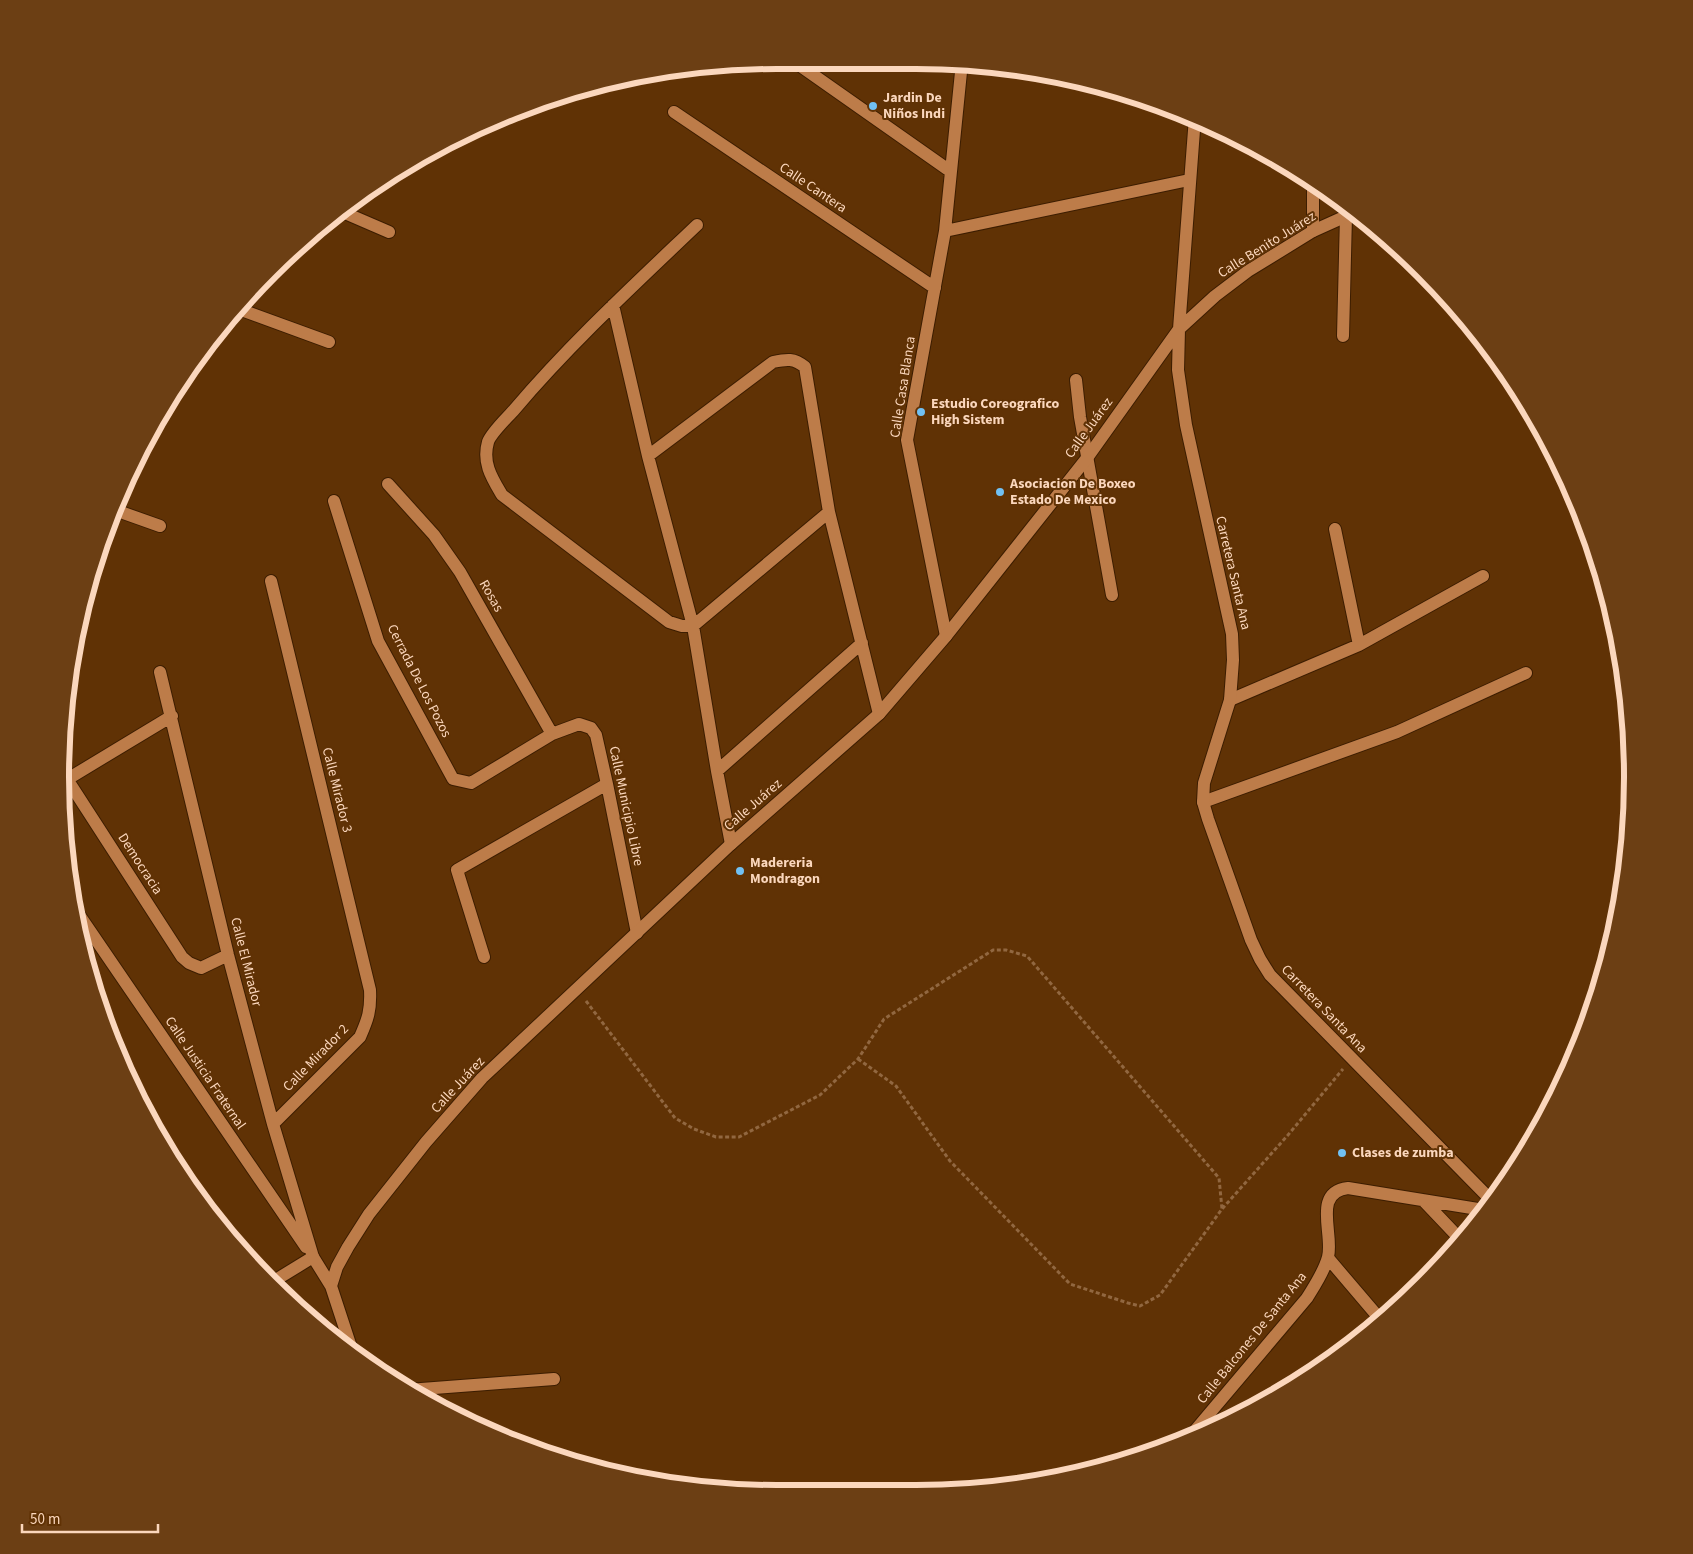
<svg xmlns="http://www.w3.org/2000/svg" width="1693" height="1554" viewBox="0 0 1693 1554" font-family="'Source Sans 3',sans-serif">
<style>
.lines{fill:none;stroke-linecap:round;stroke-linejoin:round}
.street-casing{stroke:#3c1d01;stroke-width:14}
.secondary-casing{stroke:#3c1d01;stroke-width:14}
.path{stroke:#916740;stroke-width:3;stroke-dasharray:4 2.5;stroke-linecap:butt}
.street{stroke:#bd7c49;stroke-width:12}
.secondary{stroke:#bd7c49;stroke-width:12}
.poi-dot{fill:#71c1f4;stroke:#603205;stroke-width:2}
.labels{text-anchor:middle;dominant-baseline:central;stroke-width:4;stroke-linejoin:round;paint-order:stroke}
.poi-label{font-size:14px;font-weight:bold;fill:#fbd7bd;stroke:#603205;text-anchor:start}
.street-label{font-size:14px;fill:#fbd7bd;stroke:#603205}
.rim{fill:none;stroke:#fbd7bd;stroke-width:6}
</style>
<rect width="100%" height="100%" fill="#603205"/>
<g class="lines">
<g class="street-casing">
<path id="street" d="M792,60L950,171
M674,112L935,288
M1313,180V231
M338,210L389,232
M697,225C634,285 570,344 514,410C507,418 491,433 488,442C482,463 492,478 502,495L669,622L682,626H693L829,512
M945,231L1189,180
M613,305L648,456L693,626L717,771L731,844
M236,308L329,342
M1343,336L1346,216
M1076,380L1080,417L1112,595
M648,456L773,362C787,359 794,358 805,367L829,512L879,714
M388,484L434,535L460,572L552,734
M334,501L378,641L453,779L471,783L552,734L579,724L591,728L596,735L607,784L637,933
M115,510L160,526
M1335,529L1359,645
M271,581L370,990C371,1010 368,1019 360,1037L273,1124
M946,636L907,440L945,231L962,62
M160,672L228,955L273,1124L313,1257
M1230,700L1359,645L1483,576
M717,771L862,643
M67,779L182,957L189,963L201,968L228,955
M61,783L172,716
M1203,802L1397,732L1526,673
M73,906L306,1247
M484,957L457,870L607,784
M1423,1200L1460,1239
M1328,1258L1380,1319
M408,1390L554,1379
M1187,1440L1307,1298C1315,1285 1324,1272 1328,1257C1334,1234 1312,1192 1348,1188L1484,1210"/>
</g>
<g class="secondary-casing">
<path id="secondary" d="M1195,117L1179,329L1178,370L1186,425L1232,634L1233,660L1230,700L1204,783L1203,802L1208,819L1251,940L1260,959L1270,975L1492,1201
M274,1281L313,1257L331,1286L352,1350
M331,1286L337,1267L348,1247L369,1214L426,1142L482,1078L731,844L879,714L946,636L1087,458L1179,329L1215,296L1248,271L1313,231L1353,213"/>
</g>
<path class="path" d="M586,1001L675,1118L694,1129L716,1137H739L820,1095L858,1059L884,1019L993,950H1006L1027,956L1219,1178L1222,1209
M858,1059L896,1086L950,1161L1070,1284L1128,1303L1140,1306L1160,1295L1222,1209L1288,1135L1343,1069"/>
<use href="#street" class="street"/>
<use href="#secondary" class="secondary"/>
</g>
<g class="poi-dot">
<circle cx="873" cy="106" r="5"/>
<circle cx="921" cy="412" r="5"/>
<circle cx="1000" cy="492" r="5"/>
<circle cx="740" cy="871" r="5"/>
<circle cx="1342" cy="1153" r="5"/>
</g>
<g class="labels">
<g class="poi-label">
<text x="883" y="98">Jardin De<tspan x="883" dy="16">Niños Indi</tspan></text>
<text x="931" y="404">Estudio Coreografico<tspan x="931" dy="16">High Sistem</tspan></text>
<text x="1010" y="484">Asociacion De Boxeo<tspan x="1010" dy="16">Estado De Mexico</tspan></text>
<text x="750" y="863">Madereria<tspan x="750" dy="16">Mondragon</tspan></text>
<text x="1352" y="1153">Clases de zumba</text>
</g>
<g class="street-label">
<text transform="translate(813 188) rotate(34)">Calle Cantera</text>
<text transform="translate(1267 245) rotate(-32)">Calle Benito Juárez</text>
<text transform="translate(903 387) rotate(-81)">Calle Casa Blanca</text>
<text transform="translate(1089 428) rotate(-54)">Calle Juárez</text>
<text transform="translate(1233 573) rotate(77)">Carretera Santa Ana</text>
<text transform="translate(491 596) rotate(60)">Rosas</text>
<text transform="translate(419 681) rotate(63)">Cerrada De Los Pozos</text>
<text transform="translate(337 790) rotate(76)">Calle Mirador 3</text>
<text transform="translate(753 805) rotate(-41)">Calle Juárez</text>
<text transform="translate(626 806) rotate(78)">Calle Municipio Libre</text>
<text transform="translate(140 864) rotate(57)">Democracia</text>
<text transform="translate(246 962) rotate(76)">Calle El Mirador</text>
<text transform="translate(1324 1009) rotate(46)">Carretera Santa Ana</text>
<text transform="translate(316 1058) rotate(-46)">Calle Mirador 2</text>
<text transform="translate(205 1073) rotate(56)">Calle Justicia Fraternal</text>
<text transform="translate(458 1085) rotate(-47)">Calle Juárez</text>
<text transform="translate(1252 1338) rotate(-51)">Calle Balcones De Santa Ana</text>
</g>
</g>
<path d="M0 0H1693V1554H0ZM777 69H916A708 708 0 0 1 1624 777V777A708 708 0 0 1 916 1485H777A708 708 0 0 1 69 777V777A708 708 0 0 1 777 69Z" fill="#6c3f14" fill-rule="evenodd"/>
<path class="rim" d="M777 69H916A708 708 0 0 1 1624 777V777A708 708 0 0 1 916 1485H777A708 708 0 0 1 69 777V777A708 708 0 0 1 777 69Z"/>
<path d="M22 1524v8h136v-8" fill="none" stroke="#fbd7bd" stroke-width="2.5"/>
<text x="30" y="1524" font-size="15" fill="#fbd7bd" stroke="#603205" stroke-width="4" paint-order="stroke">50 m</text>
</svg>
